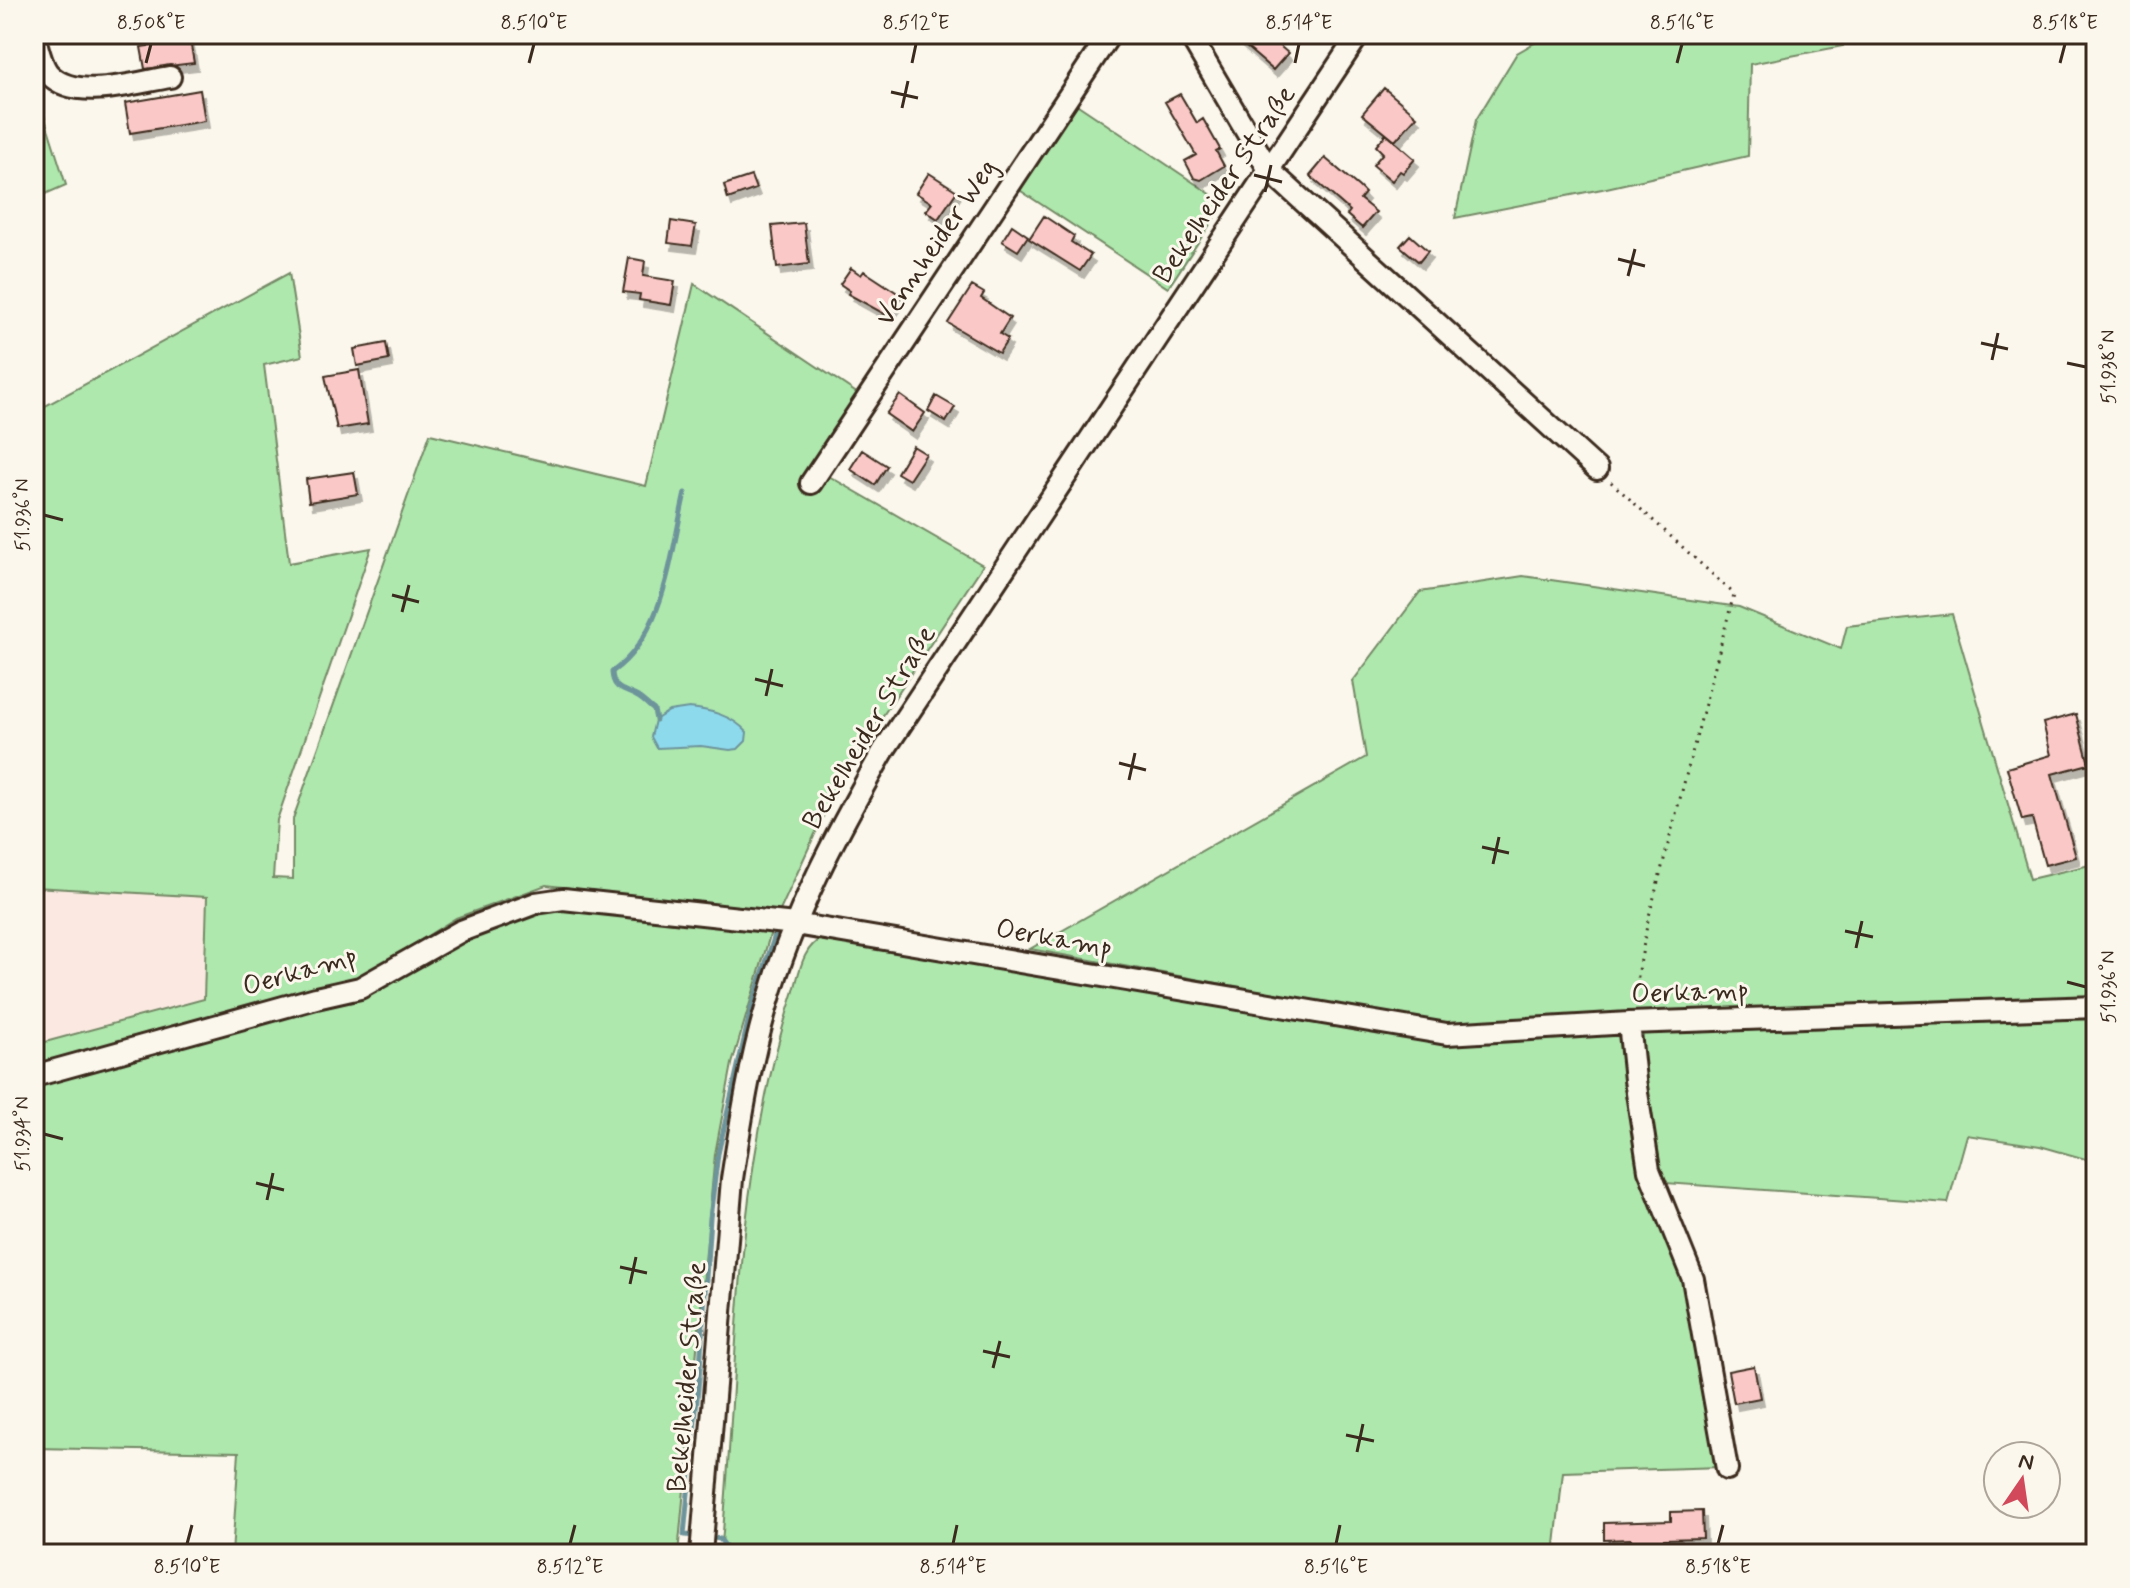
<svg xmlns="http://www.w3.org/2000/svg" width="2130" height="1588" viewBox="0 0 2130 1588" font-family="Mynerve,sans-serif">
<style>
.built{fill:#fbe9e1}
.green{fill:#aee8ad;stroke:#748966;stroke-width:2}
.water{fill:#8edaed;stroke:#6d949a;stroke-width:2}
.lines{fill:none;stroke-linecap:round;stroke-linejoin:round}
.stream{stroke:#6d949a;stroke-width:5}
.building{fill:#fac9c7;stroke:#3b2a1e;stroke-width:2;filter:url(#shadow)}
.minor-casing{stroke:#3b2a1e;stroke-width:26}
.path{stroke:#3b2a1e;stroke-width:3;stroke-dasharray:2 6;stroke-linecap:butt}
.minor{stroke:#fbf7ec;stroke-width:20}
.ticks{fill:none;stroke:#3b2a1e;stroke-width:3}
.labels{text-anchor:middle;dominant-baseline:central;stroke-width:6;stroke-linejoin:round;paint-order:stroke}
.street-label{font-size:28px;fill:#3b2a1e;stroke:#fbf7ec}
.neatline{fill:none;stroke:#3b2a1e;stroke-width:3}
.ticks-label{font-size:20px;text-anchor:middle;fill:#3b2a1e}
</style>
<defs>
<filter id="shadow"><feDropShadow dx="4" dy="7" stdDeviation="0" flood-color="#0004"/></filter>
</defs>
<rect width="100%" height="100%" fill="#fbf7ec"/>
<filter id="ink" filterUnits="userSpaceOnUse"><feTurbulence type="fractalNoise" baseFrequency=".0125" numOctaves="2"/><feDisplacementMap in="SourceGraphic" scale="16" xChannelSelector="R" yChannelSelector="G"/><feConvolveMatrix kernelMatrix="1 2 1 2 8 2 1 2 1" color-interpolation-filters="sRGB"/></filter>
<g filter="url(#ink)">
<path class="built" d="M34,887L208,897L205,999L34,1045Z"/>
<path class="green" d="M1550,34H1843V46L1750,64L1748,156L1602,189L1455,218L1476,120L1517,53Z
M34,84L66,185L34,199Z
M1075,103L1224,203L1168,288L1018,189Z
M289,273L302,356L264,365L289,563L371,548L277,820L273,878L293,879V819L430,434L646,486L694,284L873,404L827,475L983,565L864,744L826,810L779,913L546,885L456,918L354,982L34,1069V1045L204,999L207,897L34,887V412Z
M1523,576L1739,607L1841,649L1847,626L1952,614L2030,879L2094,864L2096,876V999L1449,1025L1030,949L1366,757L1353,681L1420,592Z
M563,905L772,928L732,1064L715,1154L678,1554H232L239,1452L34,1448V1084L365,995L462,939L539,909Z
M823,938L1446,1042L2096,1016V1162L2040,1146L1967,1135L1948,1203L1652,1182L1697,1317L1722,1467L1563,1472L1554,1554H721C739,1367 733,1175 793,994C799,975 802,946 823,938Z"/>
<path class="water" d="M689,708C710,710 731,715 747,732L746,741L738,749L730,750L701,746L657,748L651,737L655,720L669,711Z"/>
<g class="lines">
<path class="stream" d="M656,720L654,710C649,706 644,701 638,697C624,689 613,691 612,672C665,635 671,553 685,493
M698,1536L684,1535L700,1367L710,1218L718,1154L751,1009L775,935
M708,1537L720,1539L731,1554"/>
</g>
<path class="building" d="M1231,34H1266L1288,53L1273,70Z
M190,40L194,63L145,69L141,47Z
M1384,88L1417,116L1395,141L1362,114Z
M200,90L205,121L130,133L125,103Z
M1180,94L1197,123L1203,119L1220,149L1216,151L1224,166L1201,180L1194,178L1185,161L1196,155L1165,102Z
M1386,134L1415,159L1403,173L1400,171L1392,181L1373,165L1383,153L1376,146Z
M1325,158L1359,187L1365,193L1360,199L1376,212L1362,228L1347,215L1350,211L1310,176Z
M929,173L957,191L938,219L926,211L932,203L916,193Z
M751,176L756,189L728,199L724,185Z
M1044,216L1074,236L1071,242L1091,255L1080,271L1029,239Z
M671,221L696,225L692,246L668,243Z
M804,223L809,264L777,268L772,226Z
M1012,225L1028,236L1018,251L1002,241Z
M1410,235L1428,251L1419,262L1400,246Z
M629,258L645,261L643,276L675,281L671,305L639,300L640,294L623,292Z
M851,268L861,275L864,271L902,296L888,316L848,294L850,291L840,284Z
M972,286L984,293L981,298L1010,318L1000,334L1008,339L999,353L948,323Z
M386,343L389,360L357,366L354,349Z
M359,370L368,424L337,429L325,376Z
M900,395L925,413L912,432L886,414Z
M936,396L955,407L946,422L928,411Z
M913,446L926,454L909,480L897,473Z
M862,450L887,466L875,485L850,469Z
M354,472L358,494L309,502L306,479Z
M2076,714L2089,764L2052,774L2076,857L2045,865L2032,818L2022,820L2007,768L2051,755L2043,723Z
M1754,1366L1760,1398L1734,1403L1728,1371Z
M1702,1511L1703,1538L1664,1539V1554H1631V1539L1604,1540V1523L1671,1521V1512Z"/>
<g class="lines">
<g class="minor-casing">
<path id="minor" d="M1189,34L1269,170L1597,469
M34,35C38,47 41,67 50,75C76,102 137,82 170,77
M811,483L1110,34
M1629,1023L1635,1080L1649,1170L1693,1279L1727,1469
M34,1076L316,998L360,988L461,931L536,903L563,899L795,924L1447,1034L1629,1023L2096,1007
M701,1554L732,1179C741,1120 750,1062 767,1005C793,914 837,832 884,750L1359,34"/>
</g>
<path class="path" d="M1611,482L1734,594L1648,920L1633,1004"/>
<use href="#minor" class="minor"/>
</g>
</g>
<path class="ticks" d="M146,63L151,44M529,63L534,44M912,63L916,44M1295,63L1299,44M1677,63L1682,44M2060,63L2065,44M891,92L918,98M902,108L908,81M1254,175L1282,182M1265,192L1271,165M1618,259L1645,266M1628,276L1635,249M1981,343L2008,349M1992,360L1998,333M2067,363L2086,367M44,515L63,520M392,595L419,602M402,612L409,585M755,679L783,686M766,696L772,669M1119,763L1146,770M1129,780L1135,753M1482,847L1509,853M1493,864L1499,837M1845,931L1873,937M1856,948L1862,921M2067,982L2086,987M44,1134L63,1139M256,1183L284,1190M267,1200L273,1173M620,1267L647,1273M630,1284L636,1257M983,1351L1010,1357M993,1368L1000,1341M1346,1435L1374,1441M1357,1452L1363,1424M187,1544L192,1525M570,1544L575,1525M953,1544L957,1525M1336,1544L1340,1525M1718,1544L1723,1525"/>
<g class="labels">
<g class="street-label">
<text transform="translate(1225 185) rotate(-56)">Bekelheider Straße</text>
<text transform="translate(937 243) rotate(-56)">Vennheider Weg</text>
<text transform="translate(870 728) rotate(-59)">Bekelheider Straße</text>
<text transform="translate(1054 939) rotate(10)">Oerkamp</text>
<text transform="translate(300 972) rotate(-16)">Oerkamp</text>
<text transform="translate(1690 993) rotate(-2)">Oerkamp</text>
<text transform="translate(688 1377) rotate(-85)">Bekelheider Straße</text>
</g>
</g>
<rect width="2130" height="1588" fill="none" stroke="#fbf7ec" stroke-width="88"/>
<g transform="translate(2022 1480) rotate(13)"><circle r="38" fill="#fbf7ec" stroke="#aea59a" stroke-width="2"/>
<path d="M0-6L14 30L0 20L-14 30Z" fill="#d1495b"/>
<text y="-12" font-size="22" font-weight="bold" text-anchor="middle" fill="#3b2a1e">N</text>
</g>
<rect x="44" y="44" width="2042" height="1500" class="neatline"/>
<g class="ticks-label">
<text x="151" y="29">8.508°E</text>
<text x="534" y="29">8.510°E</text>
<text x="916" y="29">8.512°E</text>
<text x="1299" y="29">8.514°E</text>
<text x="1682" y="29">8.516°E</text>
<text x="2065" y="29">8.518°E</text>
<text transform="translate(2108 367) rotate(-90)" y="7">51.938°N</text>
<text transform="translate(22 515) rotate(-90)" y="7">51.936°N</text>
<text transform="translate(2108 987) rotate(-90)" y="7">51.936°N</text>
<text transform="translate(22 1134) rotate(-90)" y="7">51.934°N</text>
<text x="187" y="1573">8.510°E</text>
<text x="570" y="1573">8.512°E</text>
<text x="953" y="1573">8.514°E</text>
<text x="1336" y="1573">8.516°E</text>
<text x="1718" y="1573">8.518°E</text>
</g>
</svg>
